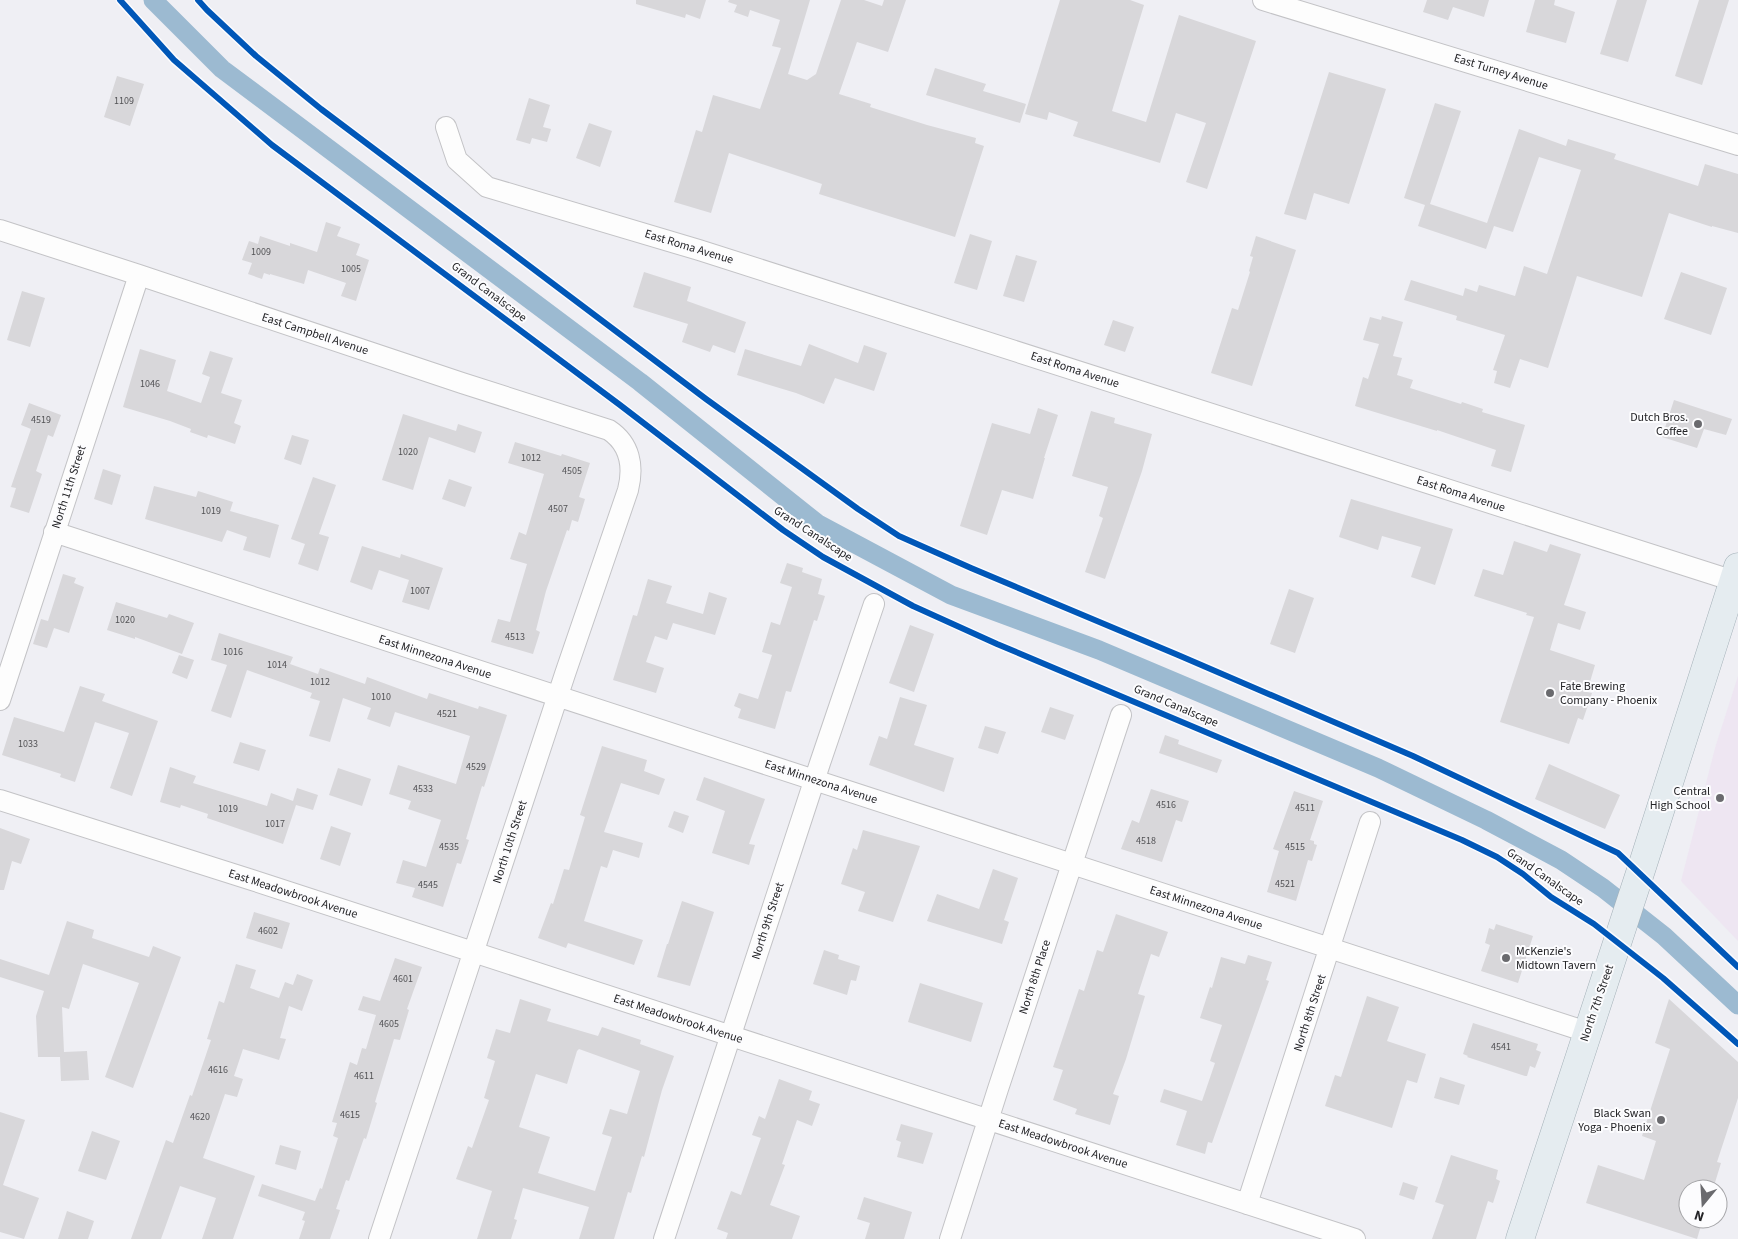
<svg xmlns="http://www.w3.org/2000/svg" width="1738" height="1239" viewBox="0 0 1738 1239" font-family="'Source Sans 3',sans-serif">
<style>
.education{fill:#eee6f2}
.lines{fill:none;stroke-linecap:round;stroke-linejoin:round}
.canal{stroke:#9cbad1;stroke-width:19}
.building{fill:#d8d7da;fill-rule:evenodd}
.street-casing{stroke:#c3c3c6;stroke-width:22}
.primary-casing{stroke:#a4b1b8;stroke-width:29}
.street{stroke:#fdfdfd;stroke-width:20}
.primary{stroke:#e5ecf0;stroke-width:28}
.cycleway-casing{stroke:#fcfcfe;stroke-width:9}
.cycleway{stroke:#0057b8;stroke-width:6}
.poi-dot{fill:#6a6a6e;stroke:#fcfcfe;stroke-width:2}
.labels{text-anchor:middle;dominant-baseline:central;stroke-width:4;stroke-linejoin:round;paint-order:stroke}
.number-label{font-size:10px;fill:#525255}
.street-label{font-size:12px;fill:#232326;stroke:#fcfcfe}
.poi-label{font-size:12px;fill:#232326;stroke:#fcfcfe;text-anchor:end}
</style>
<rect width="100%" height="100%" fill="#efeff4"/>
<path class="education" d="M1738,676V941L1681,881L1715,748Z"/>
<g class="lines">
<path class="canal" d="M153,0L222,69L640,382L818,524L951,595L1099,650L1378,768L1486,820L1561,860L1603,888L1664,936L1738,1005"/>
</g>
<path class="building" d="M636,0H706L700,19L686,14L685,18L636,4Z
M729,0H810L788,74L807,80L816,74L841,0H864L882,6L884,0H906L888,52L857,42L839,94L871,104L870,107L927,125L976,138L975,143L984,146L955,237L819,194L822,184L729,153L711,213L674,202L696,130L702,132L713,95L760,109L781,48L772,46L780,20L750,10L748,17L734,12L737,5L728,2Z
M1060,0H1130L1144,5L1112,111L1146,122L1179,15L1256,41L1207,189L1186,182L1206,123L1176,113L1160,163L1073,136L1078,122L1049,112L1047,120L1025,114Z
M1427,0H1489L1484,17L1453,7L1448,20L1423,12Z
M1535,0H1555L1554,5L1575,12L1566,43L1526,32Z
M1617,0H1647L1628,62L1600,54Z
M1699,0H1729L1702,85L1675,76Z
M935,68L986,84L983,91L1026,104L1020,123L926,95Z
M1329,72L1386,89L1349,204L1314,193L1306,220L1284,214Z
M117,76L144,84L130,126L104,117Z
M529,98L550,105L543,127L551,129L547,142L532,138L530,144L516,140Z
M1435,103L1461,111L1430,204L1487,223L1519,129L1566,146L1568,139L1616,154L1614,159L1698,186L1705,164L1738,174V233L1712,226V227L1669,213L1642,297L1577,276L1548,368L1520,359L1510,388L1494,383L1497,371L1493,370L1505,335L1456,320L1457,316L1404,300L1411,280L1463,296L1465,288L1477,292L1479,285L1515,296L1524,266L1547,274L1581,170L1539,157L1513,232L1494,226L1486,249L1418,226L1425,205L1404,198Z
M589,123L612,131L600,167L576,158Z
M326,222L341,227L337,236L360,244L356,255L369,260L356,301L341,296L346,283L308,270L304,284L270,274V275L264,273L262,279L248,274L252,263L242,260L249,241L258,244L260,236L290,246V243L317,252Z
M970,234L992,241L977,290L954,283Z
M1256,236L1296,250L1252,386L1211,373L1232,308L1238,310L1250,272L1249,271L1253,257L1250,256Z
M1016,255L1037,261L1024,302L1003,296Z
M644,272L691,287L687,301L746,322L735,353L713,345L710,352L682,342L688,324L633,307Z
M1681,272L1727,288L1711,335L1664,319Z
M22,291L45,298L30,347L7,340Z
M1382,316L1403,322L1393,356L1402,358L1397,375L1413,380L1410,388L1461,404L1462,402L1483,409L1482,412L1525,425L1511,472L1491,466L1496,450L1437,430V431L1355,406L1363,377L1368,379L1379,344L1363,340L1370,317L1381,320Z
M1113,320L1134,327L1125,352L1104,345Z
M809,344L858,363L864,345L887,353L874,391L835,378L824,404L796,393L737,375L745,349L801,366Z
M140,349L176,360L167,391L201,403L210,377L202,374L210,351L233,358L221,393L242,400L234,423L241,426L235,444L208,435L207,438L190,432L191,429L170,421L123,407Z
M1674,400L1732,419L1726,435L1704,429L1697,448L1662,437Z
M29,403L61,415L53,437L48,435L36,471L42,474L29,513L10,507L16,488L11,487L31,429L21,425Z
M1038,408L1058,415L1044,458H1045L1033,499L1002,490L987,535L960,526L992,423L1030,434Z
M1091,411L1115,418L1114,423L1152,434L1142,471L1105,579L1085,572L1103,518L1099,516L1108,487L1072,476Z
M403,414L456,431L458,424L482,432L475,453L429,437L413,490L382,480Z
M292,435L309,440L301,465L284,459Z
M515,442L561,456L562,454L590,463L579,497L585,499L578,522L572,520L569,531L567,530L546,591L536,630L540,632L533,654L491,642L498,619L510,622L527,564L510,559L519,532L526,535L544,474L508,463Z
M103,469L121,475L112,505L94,499Z
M313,477L336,485L319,534L329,537L318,571L298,564L305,544L291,539Z
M449,479L472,487L465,507L442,499Z
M154,486L196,497L198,491L233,502L230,511L279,525L270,558L243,550L247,537L227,530L222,542L145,519Z
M1351,499L1453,529L1435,585L1411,577L1421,547L1382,536L1378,550L1339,537Z
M1514,541L1547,552L1550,544L1581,554L1564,605L1586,612L1580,630L1558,623L1550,650L1595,665L1587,692L1592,693L1583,720L1578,718L1569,744L1500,722L1534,617L1526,615L1527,613L1474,596L1483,569L1503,575Z
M362,546L400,558L401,554L443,568L429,610L402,602L409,580L379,570L372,590L350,582Z
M787,563L803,568L802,572L822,579L818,594L825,596L817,621L814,620L791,692L786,691L775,729L738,718L741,709L734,706L739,693L758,699L772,655L762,652L771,622L780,625L792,587L780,583Z
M63,574L76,578L74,583L84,587L69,633L54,628L47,648L33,644L41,619L48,621Z
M648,579L672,586L666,603L703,614L709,592L727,598L715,635L673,623L667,640L655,636L646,662L664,668L656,693L613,680L633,615L637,616Z
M1289,589L1314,598L1295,653L1270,644Z
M116,602L167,618L169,614L194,623L182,654L135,637V639L107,630Z
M910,625L934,634L914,692L889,683Z
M219,633L293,657L290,664L318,674L320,668L365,684L367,677L427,699L429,693L478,709L479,706L507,715L484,787L482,786L466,839L469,840L461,864L457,863L443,907L412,897L415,888L396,883L403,860L426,867L441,820L408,809L411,801L389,794L398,765L456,784L470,736L395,712L390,727L367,719L371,708L343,698L330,742L309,736L320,701L310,698L312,693L247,670L231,718L211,711L227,665L211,660Z
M179,655L194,660L187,679L172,673Z
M80,686L105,694L102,701L158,721L132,796L110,788L129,733L95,722L75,782L60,777L61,774L2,755L14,717L64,732Z
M900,697L927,705L914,745L954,758L944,792L869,765L879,736L887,739Z
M1050,707L1074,715L1065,740L1041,732Z
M985,726L1006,732L998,754L978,748Z
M1165,735L1179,740L1178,744L1222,760L1217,773L1159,753Z
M240,742L266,750L259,771L233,763Z
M602,746L647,760L644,771L665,779L659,795L621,783L604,832L643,843L639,858L613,850L607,868L601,866L584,921L643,940L634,965L568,943L566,948L538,938L551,903L553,904L564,869L569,870L585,817L580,815Z
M1549,764L1620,795L1605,829L1535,799Z
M170,767L196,776L193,783L267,806L271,793L293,801L297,788L318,795L313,810L296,805L283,844L207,818L208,814L181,805L180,808L160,802Z
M338,768L371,779L362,806L329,795Z
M704,777L765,799L749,844L755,845L749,865L712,853L725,811L696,800Z
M1151,789L1189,801L1182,822L1176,820L1162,862L1121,849L1132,820L1139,823Z
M1294,791L1323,801L1310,840L1314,841V844L1317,845L1312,861L1308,860L1296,901L1267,892L1279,851L1273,849Z
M674,811L689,816L683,833L668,827Z
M331,826L351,833L340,866L320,859Z
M0,828L30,839L21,864L12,861L4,890H0Z
M863,830L920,846L893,922L858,911L865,892L841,884L853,848L857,850Z
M993,869L1018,878L1004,920L1009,922L1002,944L927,921L937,894L979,909Z
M682,901L714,912L690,986L657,977L667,944H668Z
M254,912L290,923L282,949L246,938Z
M1116,914L1168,932L1159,957L1151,954L1138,994L1145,996L1126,1059L1113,1094L1119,1096L1110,1125L1075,1114L1077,1109L1053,1100L1063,1070L1053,1067L1079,989L1084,991L1097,950L1103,952Z
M67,921L94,930L92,938L149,957L153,946L181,957L133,1088L105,1077L139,983L83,964L69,1009L62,1007L64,1052L87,1051L89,1080L61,1081L60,1057H38L36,1016L44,991L0,977V959L49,975Z
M1496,924L1533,936L1518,983L1481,971L1490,945L1485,943L1489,928L1494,930Z
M824,950L839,955L838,959L860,966L856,981L851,980L847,995L813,984Z
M1248,955L1272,962L1266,980L1269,981L1212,1143L1208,1142L1205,1154L1176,1145L1187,1111L1160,1102L1164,1089L1202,1101L1215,1063L1210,1061L1222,1025L1200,1018L1210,987L1212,988L1221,957L1245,964Z
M395,958L422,967L407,1009L409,1010L400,1040L394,1039L375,1102L377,1103L366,1139L364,1138L349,1181L346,1180L336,1209L340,1210L330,1239H299L305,1221L302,1220L305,1212L258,1196L262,1184L315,1201L320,1188L322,1189L338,1138L333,1136L337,1123L332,1122L350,1062L357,1065L362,1048L366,1049L376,1015L358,1010L363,996L380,1001Z
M236,964L256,970L250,988L279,998L285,982L293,985L297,974L313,980L302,1011L289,1006L280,1038L286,1039L279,1060L243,1049L234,1076L243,1079L237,1097L225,1094L203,1158L255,1176L233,1239H202L216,1198L180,1186L161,1239H131L166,1140L173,1143L190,1095L192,1096L211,1040L207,1039L219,1001L224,1003Z
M920,983L983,1003L971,1042L908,1022Z
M1367,996L1399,1007L1387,1041L1426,1054L1417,1083L1407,1080L1392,1128L1325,1106L1335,1075L1341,1077Z
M520,999L551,1009L547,1021L598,1036L602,1027L641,1040L640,1044L674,1056L662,1090L644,1157L642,1156L631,1193L628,1192L614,1239H579L589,1207L523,1188L514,1219L517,1220L511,1239H477L492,1191L456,1179L468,1146L472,1148L489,1100L484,1098L495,1061L487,1058L496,1029L510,1033ZM579,1049L640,1071L627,1114L610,1109L602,1134L612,1137L595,1191L538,1173L550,1137L519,1127L536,1074L567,1084L577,1051Z
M1669,999L1738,1062V1098L1717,1162L1721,1163L1713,1189H1688V1219H1703L1697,1239L1586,1203L1598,1165L1644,1180L1656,1141L1642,1136L1670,1049L1655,1043Z
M1473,1023L1538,1044L1536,1050L1541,1052L1535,1068L1530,1066L1527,1076H1525L1467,1057L1468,1056L1463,1054Z
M1440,1077L1465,1085L1459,1105L1434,1098Z
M779,1079L812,1091L809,1100L820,1104L812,1126L797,1120L782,1164L785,1165L770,1205L800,1216L792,1239H726L728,1233L717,1229L731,1191L741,1195L761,1138L752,1135L759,1116L765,1119Z
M0,1112L25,1120L3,1185L39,1198L24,1239L0,1232Z
M901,1124L933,1133L923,1164L897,1157L901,1142L896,1140Z
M92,1131L120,1141L106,1180L78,1171Z
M280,1145L301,1151L296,1170L275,1164Z
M1451,1155L1498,1170L1496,1179L1500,1181L1493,1203L1488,1201L1476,1239H1432L1444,1205L1435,1202Z
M1403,1182L1418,1187L1414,1200L1399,1195Z
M864,1197L912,1212L904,1239H865L870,1223L857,1219Z
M67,1211L94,1221L88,1239H58Z"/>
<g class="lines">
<g class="street-casing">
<path id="street" d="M1263,0L1738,145
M446,127L457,160L487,187L699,250L1734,581
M0,230L139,275L462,383L609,430C630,444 634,466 628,490L565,674L379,1239
M54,532L1587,1032
M0,700L139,275
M0,800L252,880L1355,1239
M1247,1204L1370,822
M664,1239L820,763L874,604
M950,1239L998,1089L1121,715"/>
</g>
<g class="primary-casing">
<path id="primary" d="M1520,1239L1642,867L1738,567"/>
</g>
<use href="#street" class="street"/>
<use href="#primary" class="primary"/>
<g class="cycleway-casing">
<path id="cycleway" d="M120,0L174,60L272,145L620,405L783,530L823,557L913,606L997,644L1462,840L1497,857L1523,874L1551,897L1594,924L1663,978L1738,1044
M198,0L207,10L256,56L321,109L706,399L858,509L899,536L971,568L1178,655L1413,756L1618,853L1738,967"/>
</g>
<use href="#cycleway" class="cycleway"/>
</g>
<g class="poi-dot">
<circle cx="1698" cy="424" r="5"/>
<circle cx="1550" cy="693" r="5"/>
<circle cx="1720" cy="798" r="5"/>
<circle cx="1506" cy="958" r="5"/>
<circle cx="1661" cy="1120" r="5"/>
</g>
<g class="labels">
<g class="number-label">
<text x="124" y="101">1109</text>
<text x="261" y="252">1009</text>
<text x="351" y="269">1005</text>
<text x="150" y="384">1046</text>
<text x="41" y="420">4519</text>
<text x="408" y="452">1020</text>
<text x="531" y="458">1012</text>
<text x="572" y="471">4505</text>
<text x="558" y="509">4507</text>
<text x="211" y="511">1019</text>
<text x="420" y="591">1007</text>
<text x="125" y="620">1020</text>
<text x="515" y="637">4513</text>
<text x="233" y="652">1016</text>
<text x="277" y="665">1014</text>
<text x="320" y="682">1012</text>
<text x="381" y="697">1010</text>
<text x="447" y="714">4521</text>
<text x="28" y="744">1033</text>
<text x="476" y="767">4529</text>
<text x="423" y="789">4533</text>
<text x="1166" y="805">4516</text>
<text x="1305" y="808">4511</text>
<text x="228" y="809">1019</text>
<text x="275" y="824">1017</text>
<text x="1146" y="841">4518</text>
<text x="449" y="847">4535</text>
<text x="1295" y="847">4515</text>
<text x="1285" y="884">4521</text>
<text x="428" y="885">4545</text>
<text x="268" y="931">4602</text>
<text x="403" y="979">4601</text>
<text x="389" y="1024">4605</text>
<text x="1501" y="1047">4541</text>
<text x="218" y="1070">4616</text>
<text x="364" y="1076">4611</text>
<text x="350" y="1115">4615</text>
<text x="200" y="1117">4620</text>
</g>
<g class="street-label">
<text transform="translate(1501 72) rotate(17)">East Turney Avenue</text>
<text transform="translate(689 247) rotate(17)">East Roma Avenue</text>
<text transform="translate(489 292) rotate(37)">Grand Canalscape</text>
<text transform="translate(315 334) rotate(18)">East Campbell Avenue</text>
<text transform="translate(1075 370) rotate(18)">East Roma Avenue</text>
<text transform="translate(69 487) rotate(-72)">North 11th Street</text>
<text transform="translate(1461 494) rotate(18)">East Roma Avenue</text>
<text transform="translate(813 534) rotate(33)">Grand Canalscape</text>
<text transform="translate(435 657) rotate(18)">East Minnezona Avenue</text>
<text transform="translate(1176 706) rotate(23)">Grand Canalscape</text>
<text transform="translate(821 782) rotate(18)">East Minnezona Avenue</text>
<text transform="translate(510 842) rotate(-72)">North 10th Street</text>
<text transform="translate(1545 877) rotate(35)">Grand Canalscape</text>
<text transform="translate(293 894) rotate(18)">East Meadowbrook Avenue</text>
<text transform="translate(1206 908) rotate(18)">East Minnezona Avenue</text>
<text transform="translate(768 921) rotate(-72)">North 9th Street</text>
<text transform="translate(1035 977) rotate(-72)">North 8th Place</text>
<text transform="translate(1597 1003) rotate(-71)">North 7th Street</text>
<text transform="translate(1310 1013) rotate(-72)">North 8th Street</text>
<text transform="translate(678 1019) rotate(18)">East Meadowbrook Avenue</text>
<text transform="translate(1063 1144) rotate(18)">East Meadowbrook Avenue</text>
</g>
<g class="poi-label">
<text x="1688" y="417">Dutch Bros.<tspan x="1688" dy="14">Coffee</tspan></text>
<text x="1560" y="686" text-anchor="start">Fate Brewing<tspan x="1560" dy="14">Company - Phoenix</tspan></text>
<text x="1710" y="791">Central<tspan x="1710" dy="14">High School</tspan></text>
<text x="1516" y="951" text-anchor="start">McKenzie's<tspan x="1516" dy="14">Midtown Tavern</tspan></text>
<text x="1651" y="1113">Black Swan<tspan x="1651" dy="14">Yoga - Phoenix</tspan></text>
</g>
</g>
<g transform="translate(1703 1204) rotate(198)"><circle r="24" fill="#fcfcfe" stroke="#a5a5a8"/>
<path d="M0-4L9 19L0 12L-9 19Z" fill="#6a6a6e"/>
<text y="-8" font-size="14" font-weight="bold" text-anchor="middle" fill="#232326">N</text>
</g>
</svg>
